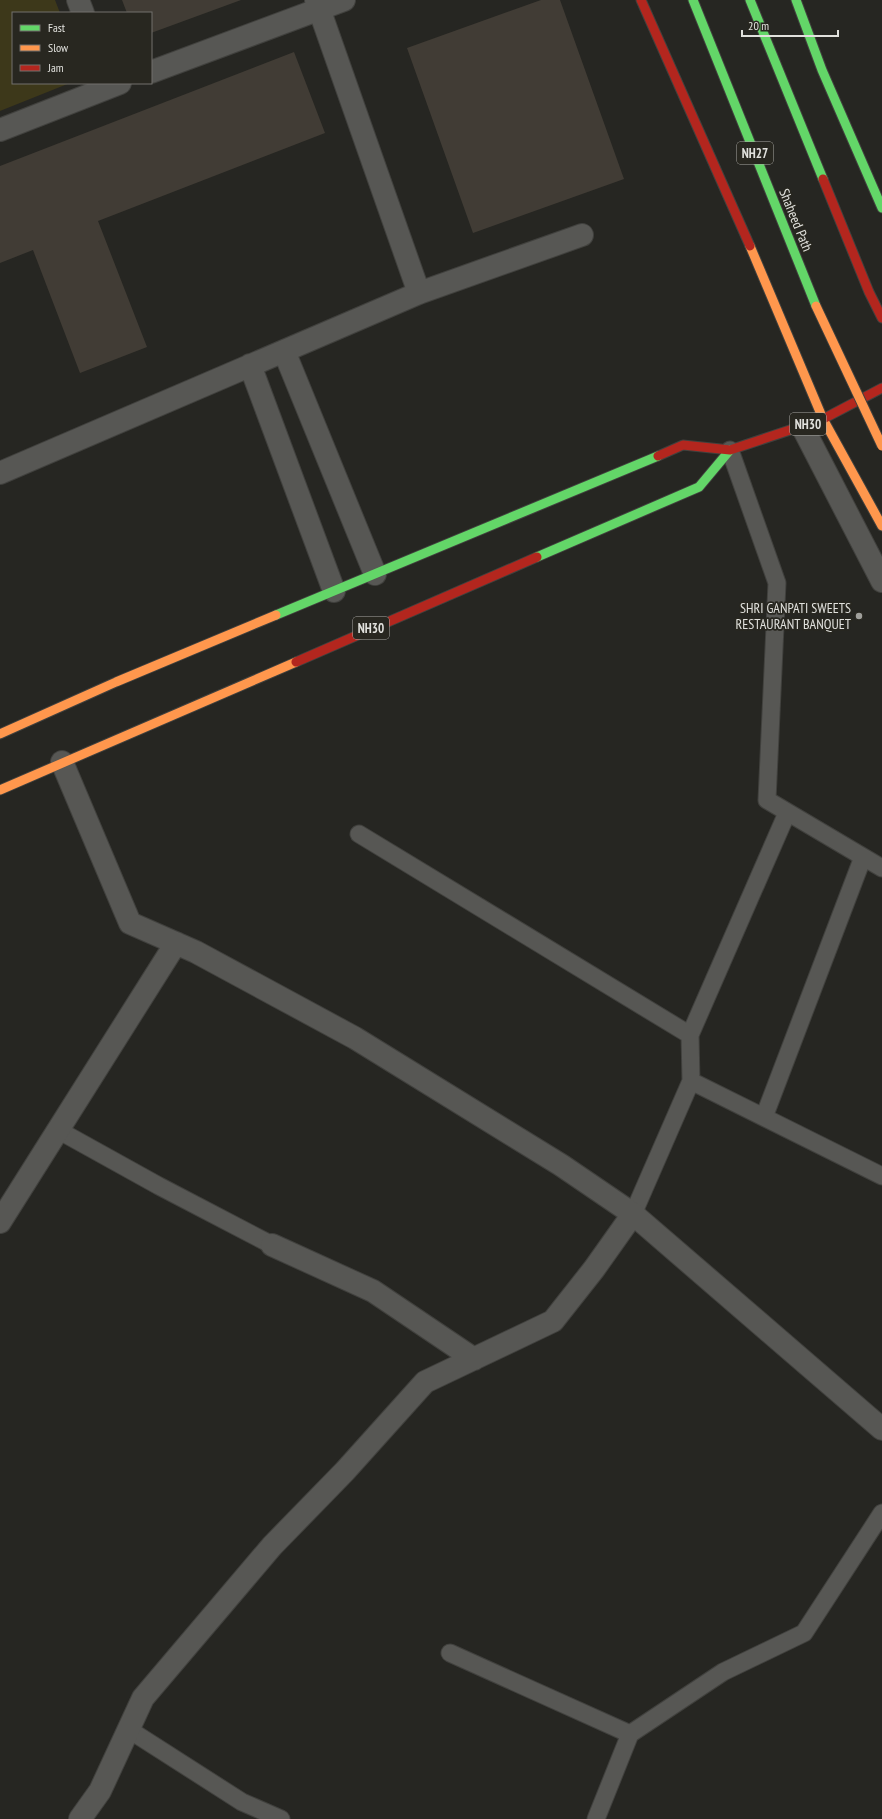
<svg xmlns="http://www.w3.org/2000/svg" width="882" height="1819" viewBox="0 0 882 1819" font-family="'PT Sans Narrow',sans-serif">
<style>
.green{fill:#3d381a}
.building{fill:#413c35}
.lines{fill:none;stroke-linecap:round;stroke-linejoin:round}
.lane-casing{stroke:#41413e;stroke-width:19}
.street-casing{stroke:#41413e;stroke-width:24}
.fast-casing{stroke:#41413e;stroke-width:11}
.slow-casing{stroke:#41413e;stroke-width:11}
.jam-casing{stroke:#41413e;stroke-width:11}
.lane{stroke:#575754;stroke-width:17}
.street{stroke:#575754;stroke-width:22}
.fast{stroke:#63d668;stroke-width:9}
.slow{stroke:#ff974d;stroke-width:9}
.jam{stroke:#b3261e;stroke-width:9}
.slow-bridge-casing{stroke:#41413e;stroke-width:11;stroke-linecap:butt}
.slow-bridge{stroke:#ff974d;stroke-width:9}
.poi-dot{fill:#a0a09c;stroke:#282720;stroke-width:1.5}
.labels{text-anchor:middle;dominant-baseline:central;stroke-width:3.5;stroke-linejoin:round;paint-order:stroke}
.shield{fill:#282720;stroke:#aaa9a4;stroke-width:1}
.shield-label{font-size:13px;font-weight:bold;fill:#e1e1dd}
.street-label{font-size:14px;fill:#e1e1dd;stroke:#282720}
.poi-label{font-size:14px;fill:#e1e1dd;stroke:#282720;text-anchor:end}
</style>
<rect width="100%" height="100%" fill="#262622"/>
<path class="green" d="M0,0H55L60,13H13V83H70L0,111Z"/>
<path class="building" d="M122,0H241L151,33V13H127Z
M541,0H560L624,179L473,233L407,48Z
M294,52L325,133L98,221L147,347L80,373L33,250L0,263V166Z"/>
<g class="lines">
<g class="lane-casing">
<path id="lane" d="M730,450L777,583L767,800L882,868
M359,834L690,1035
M691,1081L882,1176
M764,1117L863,857
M58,1130L159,1186L272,1245
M633,1214L691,1081L690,1035L787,813
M450,1653L630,1734L723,1672L804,1633L882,1513
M128,1729L242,1802L281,1819
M596,1819L630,1734"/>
</g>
<g class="street-casing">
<path id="street" d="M78,0L83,13
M316,0L419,293
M151,72L344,0
M0,130L120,83
M284,351L375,574
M250,365L334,591
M802,426L882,581
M0,473L419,293L582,235
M62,762L130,923L196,952L355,1038L561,1165L633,1214L882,1429
M0,1222L176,943
M272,1245L373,1291L474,1359
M80,1819L100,1791L143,1698L272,1546L345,1471L425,1382L553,1321L594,1269L633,1214"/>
</g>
<g class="fast-casing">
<path id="fast" d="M693,0L816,306
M750,0L823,179
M796,0L822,70L882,208
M537,557L699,487L730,450
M276,615L658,456"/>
</g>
<g class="slow-casing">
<path id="slow" d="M750,246L823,419
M823,419L882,526
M0,734L116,682L276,615
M0,790L296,662"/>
</g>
<g class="jam-casing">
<path id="jam" d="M641,0L750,246
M823,179L869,292L882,318
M658,456L683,445L730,450L823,419L882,388
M296,662L537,557"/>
</g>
<use href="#lane" class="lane"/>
<use href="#street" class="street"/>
<use href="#fast" class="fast"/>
<use href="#slow" class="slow"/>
<use href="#jam" class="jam"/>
<g class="slow-bridge-casing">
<path id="slow-bridge" d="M816,306L882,446"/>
</g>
<use href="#slow-bridge" class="slow-bridge"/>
</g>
<circle class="poi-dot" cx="859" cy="616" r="4"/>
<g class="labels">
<g class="shield">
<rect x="737" y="142" width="36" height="22" rx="3"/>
<rect x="790" y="413" width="36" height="22" rx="3"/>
<rect x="353" y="617" width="36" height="22" rx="3"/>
</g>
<g class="shield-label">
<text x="755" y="153">NH27</text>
<text x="808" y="424">NH30</text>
<text x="371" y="628">NH30</text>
</g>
<g class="street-label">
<text transform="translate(796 220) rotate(68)">Shaheed Path</text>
</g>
<g class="poi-label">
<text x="851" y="608">SHRI GANPATI SWEETS<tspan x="851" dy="16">RESTAURANT BANQUET</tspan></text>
</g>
</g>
<rect x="12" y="12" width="140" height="72" fill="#282720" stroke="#72716c"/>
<rect x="20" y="25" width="20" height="6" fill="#63d668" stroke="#72716c"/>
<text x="48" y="32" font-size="12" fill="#e1e1dd">Fast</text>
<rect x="20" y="45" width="20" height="6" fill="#ff974d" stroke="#72716c"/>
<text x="48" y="52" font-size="12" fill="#e1e1dd">Slow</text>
<rect x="20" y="65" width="20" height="6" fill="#b3261e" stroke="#72716c"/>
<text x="48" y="72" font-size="12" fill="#e1e1dd">Jam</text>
<path d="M742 30v6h96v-6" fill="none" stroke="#e1e1dd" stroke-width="2"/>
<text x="748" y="30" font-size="12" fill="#e1e1dd" stroke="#282720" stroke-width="3" paint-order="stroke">20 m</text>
</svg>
